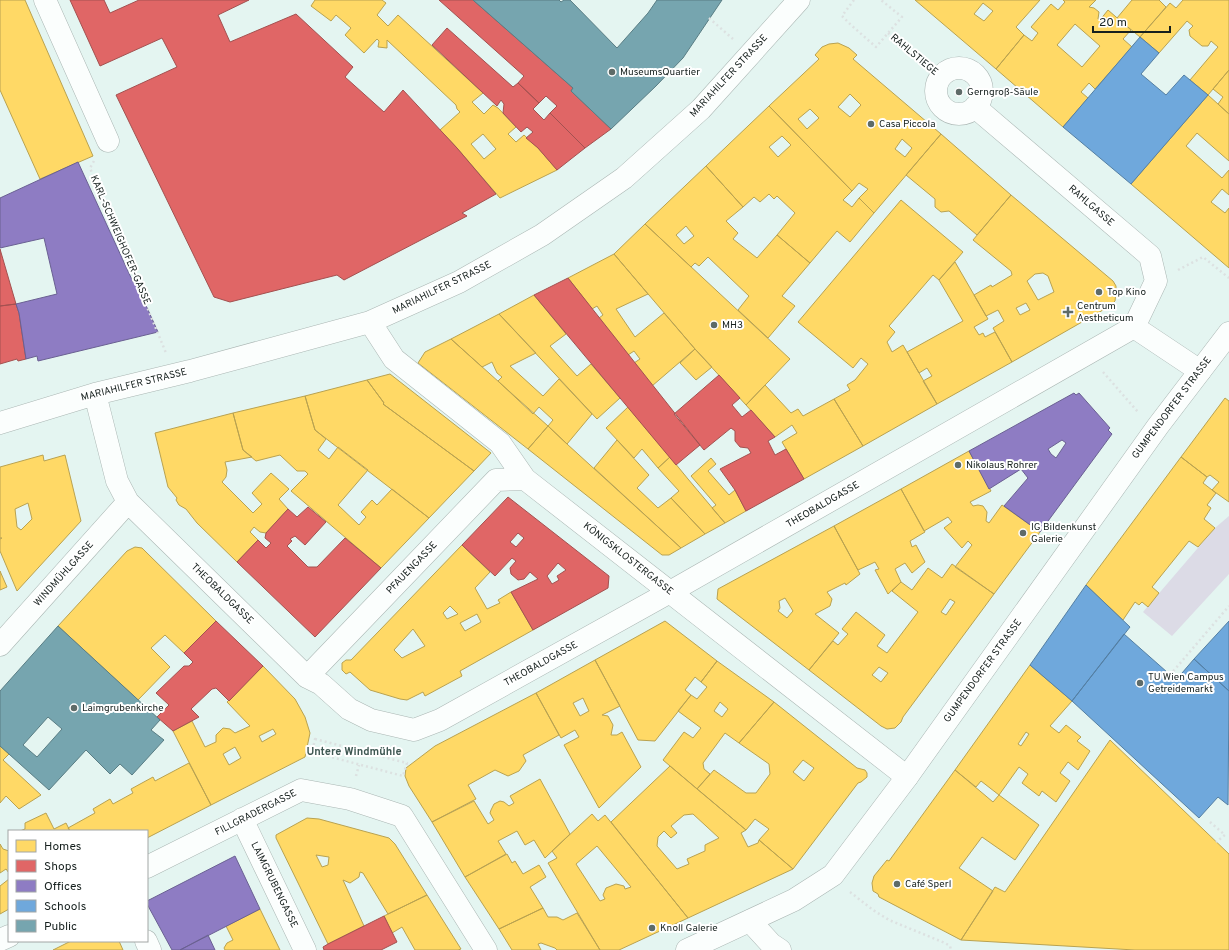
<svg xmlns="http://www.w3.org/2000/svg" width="1229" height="950" viewBox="0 0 1229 950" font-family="Overpass,sans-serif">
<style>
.green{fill:#dcdbe6}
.homes{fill:#ffd966;stroke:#b9a250;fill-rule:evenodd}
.shops{fill:#e06666;stroke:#a35150;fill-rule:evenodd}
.offices{fill:#8e7cc3;stroke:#6a6092;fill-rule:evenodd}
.schools{fill:#6fa8dc;stroke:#547fa3}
.public{fill:#76a5af;stroke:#597d84;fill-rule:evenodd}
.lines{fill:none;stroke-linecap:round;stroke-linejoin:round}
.street-casing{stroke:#aab6b3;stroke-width:23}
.secondary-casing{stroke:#aab6b3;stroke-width:23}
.path{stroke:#dce1e1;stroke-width:2.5;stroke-dasharray:2 3;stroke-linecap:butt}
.street{stroke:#fbfefd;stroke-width:22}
.secondary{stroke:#fbfefd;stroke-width:22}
.poi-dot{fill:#5e6b68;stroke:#fff;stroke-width:1.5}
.labels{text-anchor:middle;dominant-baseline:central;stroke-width:4;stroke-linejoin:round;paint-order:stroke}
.street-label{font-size:10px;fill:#16201e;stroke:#fff}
.poi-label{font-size:10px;fill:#16201e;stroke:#fff;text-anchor:start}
.neighbourhood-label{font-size:11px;font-weight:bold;fill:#3f5853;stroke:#fff}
</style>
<rect width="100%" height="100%" fill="#e4f5f1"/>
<path class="green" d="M1229,516V574L1172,636L1143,612L1215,528Z"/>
<path class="homes" d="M0,0H25L93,156L40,179L0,90Z
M315,0H382L386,3L377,15L388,26L398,15L483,93L472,102L484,114L493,105L498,108L516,127L508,134L516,142L524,135L538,148L557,170L500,198L457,148L440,130L460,112L457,109L456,105L387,40V48L378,47L379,41L377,39L364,53L345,35L351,28L336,15L331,21L311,6ZM483,134L496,149L484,159L471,144Z
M915,0H1040L1016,27L1024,35L996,69ZM983,3L993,11L984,21L974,14Z
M1063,0H1096L1089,7L1094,8L1099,12L1098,19L1100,20L1108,10L1131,30L1123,39L1132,47L1095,89L1089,83L1081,92L1088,98L1063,127L996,69L1024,35L1032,41L1038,33L1031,27L1051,4L1058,10L1065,2ZM1075,24L1100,46L1082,67L1057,45Z
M1132,0H1159L1166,7L1140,37L1117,18Z
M1183,0H1229V70L1208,95L1190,80L1218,47L1211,41L1208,46H1202L1190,36L1189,30L1193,26L1187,21L1159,53L1140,37L1170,3L1176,8Z
M838,43L849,48L857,55L853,59L941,134L874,213L859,198L868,189L859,183L852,191L769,106L819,59L815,55L822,47L829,44ZM850,94L861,105L850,117L838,107ZM810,109L819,118L807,129L798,119ZM902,139L912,148L905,157L895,149Z
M1229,70V114L1218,104L1223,97L1213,89Z
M1208,95L1229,114V161L1197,133L1186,146L1222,178L1229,170V195L1222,189L1211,202L1225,213L1229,208V268L1131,184Z
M769,106L852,191L843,200L852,207L859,198L874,213L850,242L837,231L810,263L777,235L795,213L777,196L774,199L769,194L760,202L754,197L743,207L706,166ZM782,136L791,145L778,157L769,147Z
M941,134L1011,195L977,235L949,211L941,212L935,207V199L906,175Z
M706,166L743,207L726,221L738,233L733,239L757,258L777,235L810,263L782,296L795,306L768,338L738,310L749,296L708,257L699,266L695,263L691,267L645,224ZM686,226L694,236L684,244L676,235Z
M1011,195L1113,281L1116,286V292L1115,301L1110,306L1012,362L993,328L1004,321L998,310L986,316L974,295L991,285L992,287L1012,275L1011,271L973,240ZM1043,273L1048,276L1054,292L1038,300L1027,281L1035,274ZM1026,303L1030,310L1020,315L1016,308Z
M901,200L963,252L939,280L933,275L889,326L895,332L887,342L892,352L903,345L937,404L863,446L834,399L850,390L847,385L855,380L868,364L861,358L853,368L798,322Z
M645,224L790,359L746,405L695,349L614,254Z
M614,254L648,294L616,309L635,337L664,313L695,349L652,386L634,363L640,359L634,351L628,355L599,318L603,315L597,306L592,309L568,278Z
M955,262L988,319L974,327L979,335L983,333L985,337L995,332L1012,362L937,404L923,381L932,376L927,368L919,373L907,352L963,321L939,280Z
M534,295L566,334L550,346L577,376L591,364L620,398L597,419L499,314Z
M499,314L536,353L510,366L543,396L559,379L592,414L567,444L548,426L553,420L539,407L533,414L498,381L502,377L497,373L492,362L482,367L451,339Z
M451,339L548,426L528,449L418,363L425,352Z
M695,349L712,367L696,380L680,363Z
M390,374L491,453L474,471L383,404L384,403L367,380Z
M367,380L384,403L383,404L474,471L429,518L315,430L305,396Z
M765,385L791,413L798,409L803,416L834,399L863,446L804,479L782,442L797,433L792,425L775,437L746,405Z
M305,396L315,430L326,439L318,450L329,459L338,447L368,470L338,505L359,525L366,517L361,512L372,500L377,505L392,489L429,518L381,568L291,491L308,474L305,471H297L280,455L256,461L243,450L233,413Z
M1225,398L1229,401V502L1212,490L1219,482L1210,475L1207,477L1181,457Z
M628,407L670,457L658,468L642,449L634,458L606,428Z
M233,413L243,450L252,457L225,462L227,470L226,477L222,482L253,513L262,504L252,493L271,473L289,489L279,499L288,509L266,533L260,532L254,527L250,532L258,540L237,562L197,523L186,509L179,505L176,500L177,498L168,487L155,433Z
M548,426L567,444L681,548L669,555H662L528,449Z
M617,440L649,475L637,488L658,508L671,498L705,534L681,548L594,468Z
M969,451L991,491L970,502L973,506L978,505L983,506L987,512L986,521L989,523L1002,505L1040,532L994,594L955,567L972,545L968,541L962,548L944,528L952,522L948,517L924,531L901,489Z
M43,455L44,461L65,455L81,521L17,591L0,551V539L2,538H0V467ZM28,503L32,519L21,530L17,527L15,509Z
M670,457L688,479L725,523L705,534L671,498L679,491L658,468Z
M1181,457L1207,477L1203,483L1216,493L1207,505L1211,508L1204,519L1215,528L1198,547L1189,541L1152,587L1159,593L1148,607L1142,602L1139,605L1135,602L1123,620L1086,585Z
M711,458L716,464L708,471L729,495L735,490L746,511L725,523L712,508L716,505L691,476Z
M901,489L925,532L910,541L912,547L916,545L925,562L912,573L905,563L895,569L901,582L888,594L875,570L879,569L875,562L858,570L834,526Z
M834,526L860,574L846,585L845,583L827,592L832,599L830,606L815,614L839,633L809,670L717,599L718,589ZM785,598L793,611L787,618L778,611L780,608L779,601Z
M462,545L490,572L475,588L487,609L500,603L498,600L511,592L533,630L460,671L462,676L425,696L423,692L407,700L400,699L370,690L350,672L346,674L342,670V663L346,660H351ZM450,606L458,614L447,619L443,613ZM477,614L481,622L465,631L460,623ZM413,629L425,646L402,658L394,650Z
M135,547L142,548L145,551L216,621L184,653L165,635L151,648L170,667L138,700L58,626L127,551Z
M952,564L994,594L903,717L901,722L895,728L887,729L881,726L809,670L833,641L838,645L848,634L842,629L856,612L885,635L877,646L887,653L918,612L892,591L901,582L912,590L928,568L942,578ZM950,599L955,602L946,615L941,612ZM879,667L888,673L881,682L872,675Z
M0,571L7,587L0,590Z
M665,621L717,661L701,682L695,677L685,690L691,695L655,741L638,740L595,660Z
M595,660L620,706L602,715L608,716L613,725L611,735H617L622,732L641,767L599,808L564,745L579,737L575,730L561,738L536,693ZM583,698L589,711L580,716L573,703Z
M717,661L774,702L739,743L725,733L703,763L704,769L710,774L697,789L663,760L684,732L693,738L701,728L678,711L691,695L697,699L707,687L701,682ZM720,702L728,709L722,717L714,711Z
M1030,665L1072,701L1050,726L1059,733L1066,725L1081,737L1077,741L1090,751L1078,770L1068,762L1060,773L1070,781L1056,802L1042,791L1039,796L1022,783L1028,774L1019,767L999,795L981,781L976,787L955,770ZM1026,732L1029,734L1021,746L1018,744Z
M263,666L295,699L305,717L310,733L305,757L211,805L173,731L192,721L205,747L216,742V735L223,728L230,729L235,733L250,726L227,702ZM273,729L276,734L262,742L259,736ZM235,747L241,758L229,765L223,754Z
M536,693L559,735L523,755L526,761L519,771L508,776L495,770L468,785L476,799L432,822L409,786L405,776L406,768L435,746Z
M774,702L857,768L865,770L867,773V777L861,782L858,783L793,869L759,840L769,829L755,819L746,830L697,789L714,770L746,793H756L770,774L769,764L739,743ZM803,760L814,768L804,781L793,772Z
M1110,740L1229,854V950H1135L961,940L995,887L1005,892Z
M0,746L9,754L3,760L41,795L19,809L6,796L0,803Z
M189,763L211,805L147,838V831H70L68,828L95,813L93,809L110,799L113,804L133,793L131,789L153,777L155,781Z
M670,766L746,830L741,833L748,847L758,843L759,840L793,869L688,918L611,822ZM693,814L719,838L705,845V851L687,859L689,864L677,869L657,846L658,837L664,831L671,838L677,833L671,826L684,815Z
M955,770L993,802L999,795L1039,825L1015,860L982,837L959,868L993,891L961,940L879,897L878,894L873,891L872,883L874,876L887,860L889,861Z
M540,779L570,834L545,858L534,840L525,845L517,831L498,841L506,854L465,877L432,822L474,801L488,824L494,820L490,813L491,810L494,804L500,801L504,802L509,806L514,803L510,796Z
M46,813L54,829L66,823L70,831H20L25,829V823Z
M592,814L598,821L605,815L688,918L619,950H600L548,863L557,858L552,851ZM597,846L631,887L625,889L624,886L616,884L606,888L603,895L605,899L600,901L576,864Z
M307,818L319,819L389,838L395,844L427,895L388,914L363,873L360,872L359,877L350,883L343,880L364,926L328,944L276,838V835ZM316,855L329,857L328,865L322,867Z
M0,844L3,849L9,851V873L6,869L0,873Z
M507,854L512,863L515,861L523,874L539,865L546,877L530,887L543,908L499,929L465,877Z
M9,879V909L0,914V886Z
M427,895L461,949L458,950H415L402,927L392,933L384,916Z
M543,908L548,917H557L563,920L577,913L600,950H557L555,948L541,943L538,944L541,950H512L499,929Z
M260,909L280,950H225L224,948L227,943L233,940L226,926Z
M71,941H119L123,950H53Z"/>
<path class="shops" d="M70,0H104L110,13L139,0H249L218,15L230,42L296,14L353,67L345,77L384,112L403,90L457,148L496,194L462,213L467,216L344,280L337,275L230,302L214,297L116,95L177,67L162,38L100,66Z
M439,0H473L573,88L571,91L611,129L585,148L550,113L557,106L546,96L539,103L518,83L524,76Z
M447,28L513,87L518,83L539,103L533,109L544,120L550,113L585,148L557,170L538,148L526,138L533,132L527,127L521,132L503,113L504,104L501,100L497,106L432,45Z
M0,249L16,304L0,306Z
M568,278L700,445L676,465L534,295Z
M16,304L19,313L26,359L18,361L17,359L0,364V306Z
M719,375L740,398L732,405L742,417L751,410L775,437L768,441L775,455L786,449L804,479L746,511L735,490L720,469L751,453L748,448L740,447L735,441V431L731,428L704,450L674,414Z
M508,497L609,576L608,588L533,630L511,592L538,579L530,572L524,579L518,580L511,574L510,568L516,561L512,558L495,576L462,545ZM518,533L524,538L516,547L510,542ZM558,563L566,570L557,576L559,580L552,584L547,576Z
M308,507L326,522L305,545L295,536L290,539L292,541L287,546L308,567H317L345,538L381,568L315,637L237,562L258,540L266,548L271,543L265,538L266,533L288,509L297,517Z
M216,621L263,666L229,701L216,688L212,689L191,709L199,717L173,731L157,717L169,705L156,693L184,666H189L193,662L184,653Z
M384,916L397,942L381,950H324L323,947L328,944Z"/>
<path class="offices" d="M78,162L133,282L135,281L158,332L38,361L37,356L26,359L19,313L16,304L57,294L44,238L0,248V198Z
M1074,393L1076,395L1079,393L1110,428L1108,430L1112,434L1040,532L1004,506L1028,478L1021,469L989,489L969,451ZM1062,440L1066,443L1056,458L1051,454L1048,449Z
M235,856L260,909L180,950H172L147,904V901Z
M208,935L215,950H180Z"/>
<path class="schools" d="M1140,37L1159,53L1141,74L1166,95L1184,75L1208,95L1131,184L1063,127Z
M1086,585L1130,627L1072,701L1030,665Z
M1229,621V691L1194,659Z
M1124,634L1176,680L1194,659L1229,691L1228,805L1218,797L1199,818L1072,701Z"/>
<path class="public" d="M473,0H559L561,2L564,0H570L617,48L648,13L657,0H722L683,58L656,86L611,129L571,91L573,88Z
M58,626L160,720L151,730L164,740L132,775L120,764L110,774L86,750L49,790L0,746V691ZM48,717L62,729L37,757L23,745Z"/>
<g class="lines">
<g class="street-casing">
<path id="street" d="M45,0L108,141
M936 91a23 23 0 1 1 46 0a23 23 0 1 1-46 0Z
M975,107L1150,256L1156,281L1134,327
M370,322L394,359L500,443L525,479L907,777
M1134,327L1200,371
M95,394L117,481L128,502L307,677L321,684L349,709L371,720L414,730L440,720L670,592L1134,327
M0,423L95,394L190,371L370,322L459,282L542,235L624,178L701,109L799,0
M0,645L128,502
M307,677L496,480L525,479
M242,819L305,950
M147,867L301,790L350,799L402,816L486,950
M750,921L771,944L780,950
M0,940L9,936
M146,941L150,950"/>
</g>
<g class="secondary-casing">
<path id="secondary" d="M687,950L794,900L833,875L907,777L1158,426L1229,333"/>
</g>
<path class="path" d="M854,0L842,16L851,25L876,47L902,17L881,0
M709,18L733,39
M888,33L941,77
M94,161L90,168L166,353
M1178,270L1203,257L1229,278
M1103,372L1138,412
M1170,675L1229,606
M315,739L407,763L403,776L312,752Z
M356,776L359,765
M1210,822L1225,835L1216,842
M850,892L873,910L889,920L945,943L950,946L951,950"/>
<use href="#street" class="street"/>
<use href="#secondary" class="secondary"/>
</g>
<g class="poi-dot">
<circle cx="612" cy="72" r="4"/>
<circle cx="959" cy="92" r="4"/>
<circle cx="871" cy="124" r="4"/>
<circle cx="1099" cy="292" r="4"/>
<path d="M1066 306h4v4h4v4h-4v4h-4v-4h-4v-4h4z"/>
<circle cx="714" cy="325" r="4"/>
<circle cx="958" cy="465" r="4"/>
<circle cx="1023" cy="533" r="4"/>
<circle cx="1140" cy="683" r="4"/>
<circle cx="74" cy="708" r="4"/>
<circle cx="897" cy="884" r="4"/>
<circle cx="652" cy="928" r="4"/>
</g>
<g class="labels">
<g class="street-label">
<text transform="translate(914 55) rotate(40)">RAHLSTIEGE</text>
<text transform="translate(729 76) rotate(-47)">MARIAHILFER STRASSE</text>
<text transform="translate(1091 206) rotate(41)">RAHLGASSE</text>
<text transform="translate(120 240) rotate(67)">KARL-SCHWEIGHOFER-GASSE</text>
<text transform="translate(442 288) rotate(-26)">MARIAHILFER STRASSE</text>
<text transform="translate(134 385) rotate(-14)">MARIAHILFER STRASSE</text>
<text transform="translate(1172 408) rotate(-53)">GUMPENDORFER STRASSE</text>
<text transform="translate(823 505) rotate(-30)">THEOBALDGASSE</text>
<text transform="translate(628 559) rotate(38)">KÖNIGSKLOSTERGASSE</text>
<text transform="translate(412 568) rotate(-46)">PFAUENGASSE</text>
<text transform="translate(64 574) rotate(-48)">WINDMÜHLGASSE</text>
<text transform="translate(222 594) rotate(44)">THEOBALDGASSE</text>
<text transform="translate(541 664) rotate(-29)">THEOBALDGASSE</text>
<text transform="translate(983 671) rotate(-54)">GUMPENDORFER STRASSE</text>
<text transform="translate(256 813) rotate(-27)">FILLGRADERGASSE</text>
<text transform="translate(274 885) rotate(64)">LAIMGRUBENGASSE</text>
</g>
<g class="poi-label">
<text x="620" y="72">MuseumsQuartier</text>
<text x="967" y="92">Gerngroß-Säule</text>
<text x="879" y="124">Casa Piccola</text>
<text x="1107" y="292">Top Kino</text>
<text x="1077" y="306">Centrum<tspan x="1077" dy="12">Aestheticum</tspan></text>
<text x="722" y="325">MH3</text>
<text x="966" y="465">Nikolaus Rohrer</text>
<text x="1031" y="527">IG Bildenkunst<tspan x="1031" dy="12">Galerie</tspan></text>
<text x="1148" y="677">TU Wien Campus<tspan x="1148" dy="12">Getreidemarkt</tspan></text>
<text x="82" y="708">Laimgrubenkirche</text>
<text x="905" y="884">Café Sperl</text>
<text x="660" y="928">Knoll Galerie</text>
</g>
<g class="neighbourhood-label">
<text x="354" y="752">Untere Windmühle</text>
</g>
</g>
<rect x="8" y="830" width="140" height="112" fill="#ffffff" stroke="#a2a6a5"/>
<rect x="16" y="840" width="20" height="12" fill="#ffd966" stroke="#a2a6a5"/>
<text x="44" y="850" font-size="12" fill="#16201e">Homes</text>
<rect x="16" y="860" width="20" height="12" fill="#e06666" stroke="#a2a6a5"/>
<text x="44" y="870" font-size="12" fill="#16201e">Shops</text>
<rect x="16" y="880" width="20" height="12" fill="#8e7cc3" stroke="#a2a6a5"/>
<text x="44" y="890" font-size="12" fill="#16201e">Offices</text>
<rect x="16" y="900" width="20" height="12" fill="#6fa8dc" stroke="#a2a6a5"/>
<text x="44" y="910" font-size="12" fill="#16201e">Schools</text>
<rect x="16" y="920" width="20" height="12" fill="#76a5af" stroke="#a2a6a5"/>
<text x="44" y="930" font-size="12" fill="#16201e">Public</text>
<path d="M1093 26v6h77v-6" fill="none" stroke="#16201e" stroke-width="2"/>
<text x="1099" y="26" font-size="12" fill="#16201e" stroke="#ffffff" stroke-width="3" paint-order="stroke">20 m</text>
</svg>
